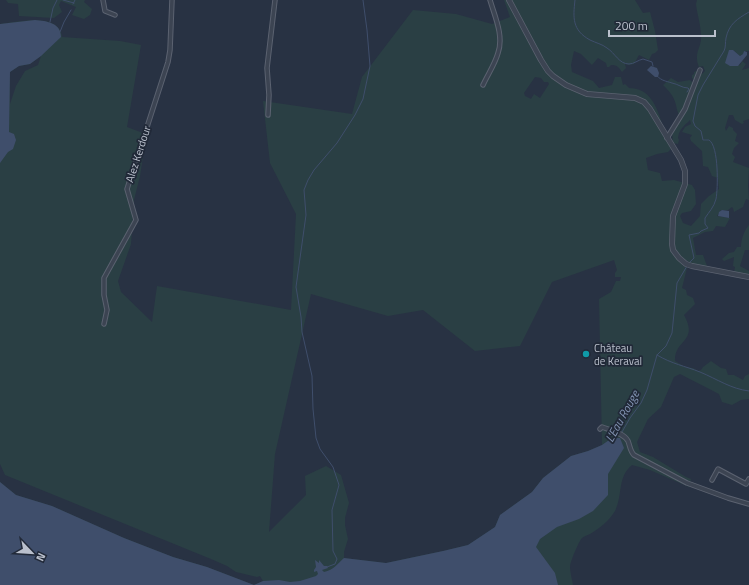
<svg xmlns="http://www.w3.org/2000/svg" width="749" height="585" viewBox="0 0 749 585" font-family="'Titillium Web',sans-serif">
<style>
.green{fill:#2a3f44;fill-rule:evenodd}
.water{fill:#3f4e6b}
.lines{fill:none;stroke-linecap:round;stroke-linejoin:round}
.stream{stroke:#3f4e6b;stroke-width:1}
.minor-casing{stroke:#5b6270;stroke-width:5.5}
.tertiary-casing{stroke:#5b6270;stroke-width:6}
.minor{stroke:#3c4452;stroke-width:3.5}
.tertiary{stroke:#3c4452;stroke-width:4.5}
.culture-dot{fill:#0f9aa8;stroke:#212938;stroke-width:1.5}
.labels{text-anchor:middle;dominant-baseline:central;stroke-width:3.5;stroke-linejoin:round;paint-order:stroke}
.street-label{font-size:11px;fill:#bac0cc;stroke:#212938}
.poi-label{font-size:11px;fill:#bac0cc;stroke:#212938;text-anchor:start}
.water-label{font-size:12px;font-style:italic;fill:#8293b2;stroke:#212938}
</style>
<rect width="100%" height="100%" fill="#283243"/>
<path class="green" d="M6,0H85L84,2L92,9L90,15L84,19L72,15L76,7L61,1L59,5L62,12L54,18L19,16L18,4L8,3Z
M504,0H635L643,13L650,12L655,31L658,50L655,53L652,54L649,60L639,55L634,64L629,65L625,64L626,68L622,72C618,67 618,65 611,65L609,67H607L606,63L598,58L592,65L581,54L574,51L571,65L572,72L593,81L599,88L612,85L615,77H621L623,85L625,84L629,88C660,88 660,128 671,149L668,152L657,154L646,158L648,170L660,173L662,181L674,180L692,185L695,190L696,204L691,211L682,213L680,216L683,223L691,226L700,216L701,204L709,196L719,189L718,178L712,176L708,167L703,166L702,151L691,141L690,138L692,135L682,132L685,127L691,124L690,120C684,126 679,129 678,138L679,140L678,144L673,143L672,133L685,113L679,115C677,111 677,109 676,105C674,96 669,91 663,85L671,78L678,82L690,80L693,83L695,80L692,78V75L694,74V72L699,70L702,74L705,71L703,66L699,67C693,52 702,48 701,36C701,25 697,14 696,4L697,0H749V51H744L743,54L740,56L733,50L727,64L733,66L740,65L742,61L746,64L742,70L749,68V119L743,121L744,123L742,124L735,120L733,115H729L725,128L726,131L729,126L733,128V130L737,134L735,141L739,143L734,148L732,154L735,157L733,162L749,168L748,186L749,200L746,199L743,207L734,212L733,208L732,207L728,210H721L717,216L730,218L725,227L716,226L713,231L705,232L693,238L696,255H703L707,266C700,268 691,264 686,260L682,265L687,268L682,288L686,290L687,295L693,298L695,304L684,315C699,342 674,339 675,361L685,367L693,368L698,371L701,370L703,367L711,361L721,368L726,369L728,375H734L743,380L745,376L749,374V399L741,400L732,405L722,402L719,394L680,374L674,377L661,407L648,419L637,442L640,452L653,457L686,477L691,479L689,487L650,470L632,465C617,477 623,495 615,511C609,521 600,528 590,534C588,535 584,536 582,538C579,541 570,562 570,567C570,572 572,579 573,585H0V482L16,495L52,506L124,538L173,557L207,567L254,585L263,581L260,576L257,577L236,572L227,566L211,559L5,475L0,464V24C18,22 59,12 62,37L120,41L141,45L127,127L148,135L145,144L140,176L134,200L131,244L118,281L121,292L152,322L157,286L291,310L296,214L270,163L263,101L352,114L362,77L413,10L456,14L492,24L510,17ZM41,56L38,65L25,71L16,86L10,104V72L19,66L30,64ZM535,77L541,78L544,82H548L549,84L540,98L534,94L531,99L525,96L524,93ZM614,260L617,270L615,273V277H621L620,281H616L611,292L599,299L602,445L588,451L571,456L543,478L532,492L500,515L495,527L468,545L443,551L386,563L344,558V552L348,539L345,525V518L349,503L341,475L326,466L305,476L306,495L269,532L275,454L311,294L388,316L423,310L475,351L520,346L552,282Z
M749,225V250H745L740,266L749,271V275L734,273L735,267L733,266L734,257L724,261L722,259L729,253L734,252L737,247H741C741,239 744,231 749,225Z"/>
<path class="water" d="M35,20C47,21 61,23 61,37L41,56L30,64L19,66L10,72L9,132L14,134L16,140L13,149L8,152L0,163V24Z
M729,50H733L740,56L743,54L744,51L747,52V55L738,66H730L725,63Z
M651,66L657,68L659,73L658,77H655L647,70Z
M722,210L729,211V218L718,216L719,212Z
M612,438H620L624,448L608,474V495L593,511L579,519L557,527L540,539L536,547L555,573L558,585H0V482L16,495L52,506L124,538L173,557L207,567L254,585L263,581L279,580L290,582L300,581L316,576L318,574L317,571L314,572V570L316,567L315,560L319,563V560L324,566H327L328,568L322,570L324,572C334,570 337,564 344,558L386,563L443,551L468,545L495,527L500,515L532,492L543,478L571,456L588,451L602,445Z"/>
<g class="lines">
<path class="stream" d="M63,0L74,3
M575,0C573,18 572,30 590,40C596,43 602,44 607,48C615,53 619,64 629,64C634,64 638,60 643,59L652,62L653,66
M73,4L75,0
M50,22L53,8L57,0
M60,32L64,22L71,10
M657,76C662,81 666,81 672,83C678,84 682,88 688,88L689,89L687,92
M689,263L694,258L689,235L699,233L701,231L708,228L705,224V218C709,212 714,207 716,199C718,189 719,146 709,140C708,140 703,140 703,140L701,131L695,126L693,121L698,95L703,85L724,51C726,47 725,43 726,38C729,24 737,19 749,12
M657,355C672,364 685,366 700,372C717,379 731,389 749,391
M622,432L630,418L641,403L647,390L657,355L666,346L672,333L677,283L687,266
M327,567L335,564L337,559L333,551L332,510L339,485L333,467L320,449L316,438L313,409L312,376L302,332L301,317L296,287L306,215L304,190L308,180L314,170L337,143L355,115L363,99L370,66L367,30L363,0"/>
<g class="minor-casing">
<path id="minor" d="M103,0L105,11L115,15
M483,85C488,74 495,64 498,53C504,36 495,17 490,0
M268,115L269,95L267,68L275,0
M667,138L685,109L700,70
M104,324L107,310L104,295V278L136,220L127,189L168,62L170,50L172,0
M600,429L602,427C610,430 624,433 628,441C630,446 630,451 634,455L687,483L728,498L749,504
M712,480L718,469L746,484L749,479"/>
</g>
<g class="tertiary-casing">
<path id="tertiary" d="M509,0L541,60L548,71L553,76L566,85L587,94L635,98L644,102L650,109L681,160L685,171V184L673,216L672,244L673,250L679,258L686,264L692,266L749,277"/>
</g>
<use href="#minor" class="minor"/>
<use href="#tertiary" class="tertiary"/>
</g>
<circle class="culture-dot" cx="586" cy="354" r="4"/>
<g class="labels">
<g class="street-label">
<text transform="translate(138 154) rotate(-72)">Alez Kerdour</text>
</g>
<g class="poi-label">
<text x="594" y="348">Château<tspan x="594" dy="13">de Keraval</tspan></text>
</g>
<g class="water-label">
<text transform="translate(622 416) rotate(-61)">L'Eau Rouge</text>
</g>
</g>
<g transform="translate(32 553) rotate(115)" stroke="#212938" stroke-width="3" paint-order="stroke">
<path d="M0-3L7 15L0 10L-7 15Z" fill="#bac0cc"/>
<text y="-6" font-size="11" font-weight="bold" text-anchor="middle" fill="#bac0cc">N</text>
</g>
<path d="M609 30v6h106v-6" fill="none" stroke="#bac0cc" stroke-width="2"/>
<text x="615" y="30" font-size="12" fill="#bac0cc" stroke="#212938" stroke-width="3" paint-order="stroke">200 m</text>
</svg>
